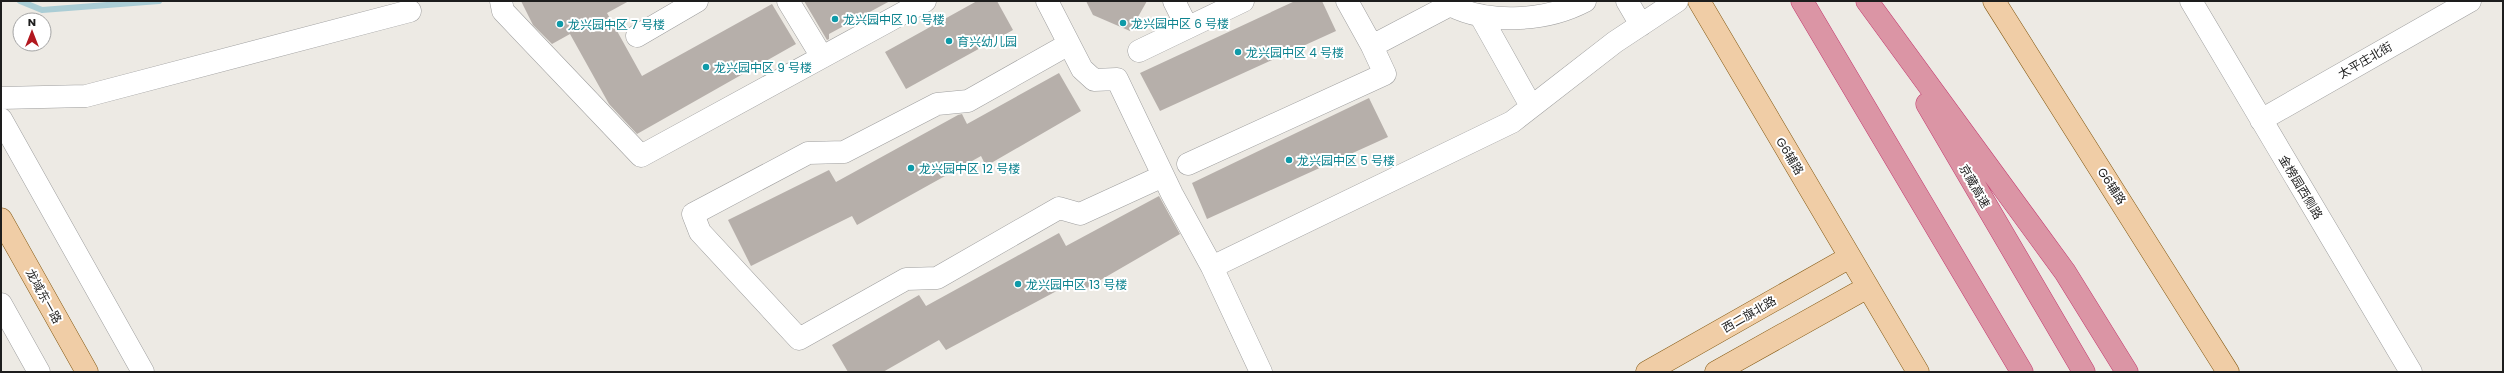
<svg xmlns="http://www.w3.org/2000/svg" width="2504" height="373" viewBox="0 0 2504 373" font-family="Poppins,'Noto Sans SC',sans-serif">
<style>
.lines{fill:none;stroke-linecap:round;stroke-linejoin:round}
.stream{stroke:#aacdd5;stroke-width:6}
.building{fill:#b6afaa}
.minor-casing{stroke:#9e9e9e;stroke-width:23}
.major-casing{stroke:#845912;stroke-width:23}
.highway-casing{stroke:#c3396e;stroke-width:23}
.minor{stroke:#fff;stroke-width:22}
.major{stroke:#f0cda6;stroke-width:22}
.highway{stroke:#db95a5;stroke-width:22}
.culture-dot{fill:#0f9aa8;stroke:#fff;stroke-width:1.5}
.labels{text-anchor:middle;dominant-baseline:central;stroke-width:4;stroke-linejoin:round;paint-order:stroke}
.culture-label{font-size:12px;fill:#0d838f;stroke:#fff;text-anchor:start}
.street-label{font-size:12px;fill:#1d1d1d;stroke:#fff}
</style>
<rect width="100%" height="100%" fill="#edeae4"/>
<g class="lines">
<path class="stream" d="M20,1L42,10L159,1"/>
</g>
<path class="building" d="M521,1H629L607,13L642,76L772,4L796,44L637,134L609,104L570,34L552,44L533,25Z
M804,1H890L829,34V39L827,40Z
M977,1H997L1013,30L906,89L885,52Z
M1086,1H1147L1130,31L1093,15Z
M1295,1H1322L1336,31L1160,111L1140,73Z
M1059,73L1081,111L986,166L981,156L857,225L852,216L751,266L728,220L829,170L836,182L958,115L962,114L967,124Z
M1369,98L1388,137L1207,219L1192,183Z
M1159,196L1180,234L1085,289L1079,279L946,350L939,340L883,372H848L832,345L919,295L926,306L1059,233L1066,246Z"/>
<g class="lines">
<g class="minor-casing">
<path id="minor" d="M501,1L503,11L641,156L925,1
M788,1L822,57
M1047,1L1082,69L1094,80L1117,79L1172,194L1212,267L1261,372
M1174,1L1187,27
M1347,1L1372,46L1450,5
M1443,1C1483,26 1545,22 1585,1
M1627,1L1641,25
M2191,1L2411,372
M1480,15L1531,106
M637,36L697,1
M1069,44L968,101L937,104L844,152L808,153L693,214L700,232L799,339L906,279L937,278L1059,208L1080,214L1163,176
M1139,51L1243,1
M1,98L86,96L410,11
M1,119L143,372
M2261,120L2470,1
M1188,164L1385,74L1372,46
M1212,267L1512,122L1615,42L1677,1
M1,304L39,372"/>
</g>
<g class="major-casing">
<path id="major" d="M1699,1L1918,372
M1994,1L2228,372
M1,219L87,372
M1647,372L1850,257
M1716,372L1868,287"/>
</g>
<g class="highway-casing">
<path id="highway" d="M1802,1L2022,372
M1867,1L2065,272L2127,372
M1927,104L2084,372"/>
</g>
<use href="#minor" class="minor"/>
<use href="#major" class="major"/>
<use href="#highway" class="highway"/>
</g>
<g class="culture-dot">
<circle cx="835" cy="19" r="4"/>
<circle cx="1123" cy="23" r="4"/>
<circle cx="560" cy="24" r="4"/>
<circle cx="949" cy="41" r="4"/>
<circle cx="1238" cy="52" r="4"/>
<circle cx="706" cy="67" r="4"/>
<circle cx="1289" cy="160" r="4"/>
<circle cx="911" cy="168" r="4"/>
<circle cx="1018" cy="284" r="4"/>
</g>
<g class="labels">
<g class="culture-label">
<text x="843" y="19">龙兴园中区 10 号楼</text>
<text x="1131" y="23">龙兴园中区 6 号楼</text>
<text x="568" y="24">龙兴园中区 7 号楼</text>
<text x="957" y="41">育兴幼儿园</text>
<text x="1246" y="52">龙兴园中区 4 号楼</text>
<text x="714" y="67">龙兴园中区 9 号楼</text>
<text x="1297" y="160">龙兴园中区 5 号楼</text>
<text x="919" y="168">龙兴园中区 12 号楼</text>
<text x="1026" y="284">龙兴园中区 13 号楼</text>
</g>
<g class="street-label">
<text transform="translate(2365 60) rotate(-30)">太平庄北街</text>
<text transform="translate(1790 156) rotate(59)">G6辅路</text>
<text transform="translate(1975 186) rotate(60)">京藏高速</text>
<text transform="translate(2112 186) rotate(57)">G6辅路</text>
<text transform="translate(2301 187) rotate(59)">金榜园西侧路</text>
<text transform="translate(44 296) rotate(61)">龙域东一路</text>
<text transform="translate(1749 314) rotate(-30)">西二旗北路</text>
</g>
</g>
<rect width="2504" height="373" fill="none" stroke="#1d1d1d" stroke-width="4"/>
<g transform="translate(32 32)"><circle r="19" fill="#ffffff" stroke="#a5a5a5"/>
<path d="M0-3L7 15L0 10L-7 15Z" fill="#b2181f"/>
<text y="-6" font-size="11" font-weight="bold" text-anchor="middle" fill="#1d1d1d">N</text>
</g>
</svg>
